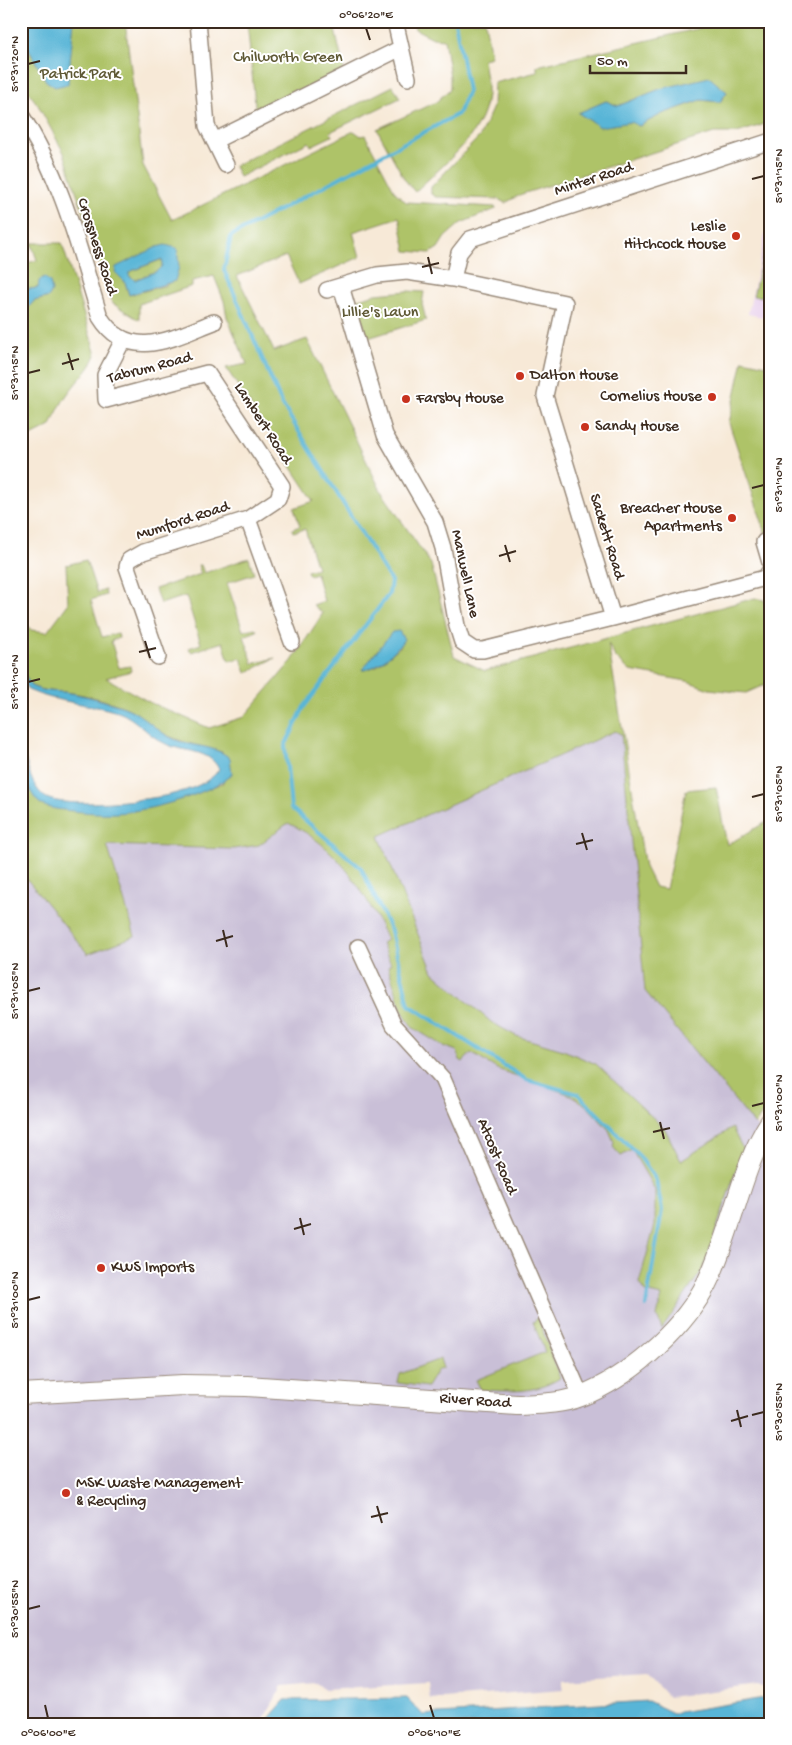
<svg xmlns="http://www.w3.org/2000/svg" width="792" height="1745" viewBox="0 0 792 1745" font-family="'Gochi Hand',sans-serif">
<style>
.built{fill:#e9d2ed}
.industrial{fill:#c9bfd7}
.green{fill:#aec368;stroke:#747643;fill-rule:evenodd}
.water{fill:#58b5d7;stroke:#4a707a;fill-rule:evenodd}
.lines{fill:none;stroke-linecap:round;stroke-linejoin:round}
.stream{stroke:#58b5d7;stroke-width:4}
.street-casing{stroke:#998a7a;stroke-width:18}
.secondary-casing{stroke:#998a7a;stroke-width:22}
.street{stroke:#fff;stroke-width:15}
.secondary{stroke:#fff;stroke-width:20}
.ticks{fill:none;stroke:#3b2a1e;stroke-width:2}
.poi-dot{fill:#c8321e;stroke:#fff;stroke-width:2}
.labels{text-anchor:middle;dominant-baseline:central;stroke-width:4;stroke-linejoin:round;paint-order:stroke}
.park-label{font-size:16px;fill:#5e5834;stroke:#fff}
.street-label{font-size:16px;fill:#3b2a1e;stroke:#fff}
.poi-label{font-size:16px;fill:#3b2a1e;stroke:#fff;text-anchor:start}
.neatline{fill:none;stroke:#3b2a1e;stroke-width:2}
.ticks-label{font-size:12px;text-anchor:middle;fill:#3b2a1e}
</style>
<rect width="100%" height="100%" fill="#fff"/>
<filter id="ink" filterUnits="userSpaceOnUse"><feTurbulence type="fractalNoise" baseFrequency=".02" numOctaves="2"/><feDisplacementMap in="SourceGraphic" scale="10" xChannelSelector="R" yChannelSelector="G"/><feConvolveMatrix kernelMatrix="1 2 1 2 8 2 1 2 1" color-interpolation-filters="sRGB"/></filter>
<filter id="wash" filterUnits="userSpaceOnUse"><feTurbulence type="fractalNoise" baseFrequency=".0096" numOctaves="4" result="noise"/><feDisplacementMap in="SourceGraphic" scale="20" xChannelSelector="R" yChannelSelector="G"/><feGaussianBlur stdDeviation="1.12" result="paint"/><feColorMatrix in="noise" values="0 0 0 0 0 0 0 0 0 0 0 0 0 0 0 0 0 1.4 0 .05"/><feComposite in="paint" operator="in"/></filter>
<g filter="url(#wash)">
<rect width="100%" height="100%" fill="#f7e9d7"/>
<path class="built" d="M771,208V319L748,314Z"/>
<path class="industrial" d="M615,731L622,734L645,991L771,1142V1688L767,1689L758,1685L668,1697L647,1674L563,1679V1689L430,1699L428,1683L324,1689L316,1683L282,1686L261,1724H21V872L88,954L135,936L107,845L233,849L259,845L288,823L302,829L338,858L379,836Z"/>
<path class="green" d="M21,21H125L143,165L172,220L354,131L361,136L365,135L395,192L406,202L495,207L496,209L461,223L445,237L438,248L430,253L406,251L399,217L353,232L360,257L299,284L286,256L237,276L274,351L307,339L381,491L431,564L454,656L485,671L755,598L764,600L771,617V682L746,693L709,689L687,681L630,671L615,657L608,643L645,867L655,887L666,889L686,790L716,787L727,845L771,819V1100L755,1125L645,991L621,734L615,731L379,836L433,972L491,1022L516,1036L563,1050L596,1064L665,1129L681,1161L732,1128L743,1149L703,1269L662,1329L657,1316L662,1296L645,1292L639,1283L655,1225V1190L632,1150L621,1156L613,1147L614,1142L609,1130L587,1106L571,1095L497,1069L471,1053L463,1062L460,1060L457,1051L443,1046L412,1027L401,1008L388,966L391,964L382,943L387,940C365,891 338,846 288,823L259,845L233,849L107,845L135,936L88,954L21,872V759L43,805L133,811L180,799L223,783L222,752C202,746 180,743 161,732C148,725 141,714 127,708C107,700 84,694 64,692C49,691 46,692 31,686L21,668V617L31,630L47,632L68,604L66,565L86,560L97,593L105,590L106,595L91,600L102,637L118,633L119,638L111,641L119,668L130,666L131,671L106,678L151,703L209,728L244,717L292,661L323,613L313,605L324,601L316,573L309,575L307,571L317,568L305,529L293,532L292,529L300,526L294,508L314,501L226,368L247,364L227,317L224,301L214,276L192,281V286L139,304V320L112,303L64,153L38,105L21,82ZM177,248L167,285L129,295L125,282L115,272ZM401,646L377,666L363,670L378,649Z
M247,21H333L344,70L256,115Z
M413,21H485L491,57L483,59C484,68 486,77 487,86C490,132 444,163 415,192L405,180L377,129L436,102L450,89V77L444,39L433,38L415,29Z
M731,21H764L771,122L737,133H714L522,194L505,203L498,199L436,197L431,194V187L480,136L493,107L494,83L537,72V66ZM709,78L727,92L720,102L701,100L662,114L639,126L631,121L610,125L579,113L606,101L618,106L660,89Z
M393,86L400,98L330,132L332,136L311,146L309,142L239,177L234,166Z
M31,243H62L96,355C88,373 84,373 73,387C63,399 57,411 51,426L21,441L24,413L21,396V327H24L29,316L27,308L34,301L49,297L38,288L21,290V265L37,260Z
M765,248L771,251V297L753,296Z
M163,259L162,266L157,271L134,280L129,276V272Z
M408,291L424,292L422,304L426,320L368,338L355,300L376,294Z
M743,360L771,366V549L729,423Z
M249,558L254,574L227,583L243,631L255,628L257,631L244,636L253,664L275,658L246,673L241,658L229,661L223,642L191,652L189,648L201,644L186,596L160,604L155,589L201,574L198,565H201L204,573Z
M538,1318L560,1378C535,1394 510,1391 481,1390L476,1380L545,1352L533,1322Z
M440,1359L443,1368L438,1369L427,1387L398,1383L400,1374Z"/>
<path class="water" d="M25,21H74L68,84L55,87L46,81L22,37Z
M709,77L727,92L720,102L701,100L662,114L639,126L631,122L600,127L578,113L606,101L618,106L660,89Z
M165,245L177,248L179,267L175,281L129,295L125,282L115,272L116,267L157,247ZM162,259V266L157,271L135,280L129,276V272Z
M44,277L50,282L52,291L49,297L34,301L28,308L27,324L21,327V290L38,288L39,281Z
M399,631L404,639C398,650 374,671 362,670L392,632Z
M21,668L31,686C45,692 50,691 64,692C85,695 105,701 124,707C144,714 156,732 176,740C194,747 214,745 230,758L232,774C211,793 162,807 133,811C113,815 92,813 72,811C64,810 50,809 42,805C23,792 21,754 21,734C24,753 28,784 45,797C62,809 152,800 173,794C188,790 211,783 219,769C208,748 184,753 166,744C148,736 136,718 118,712C88,703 57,703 28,690L21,678Z
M771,1697V1724H264L285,1700L407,1698L423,1715L648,1701L673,1713Z"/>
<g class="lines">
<path class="stream" d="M455,21L468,91L458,114L231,236L224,270L282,404L391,581L389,594L304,707L285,746L291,808L361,868L391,931L409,1005L527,1080L578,1094L640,1157L656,1180L662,1210L646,1306"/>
</g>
</g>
<g filter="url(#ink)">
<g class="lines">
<g class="street-casing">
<path id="street" d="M198,21L207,126L226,165
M395,21L408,78
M21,115C61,176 79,248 100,317C129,364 175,337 214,322
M214,141L401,48
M453,279L459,253L470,239L771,141
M341,286L385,435L435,522L443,548L457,626L462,642L474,650H483L613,618
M327,290L377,275L407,272L453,279L565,303L545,396L613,618L765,578L771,569
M123,340L105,375L106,400L207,373L282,486L278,499L248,519L143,552L129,560L127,567L158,657
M248,519L292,642
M764,542L771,566
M358,947L394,1025L443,1079L581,1396"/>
</g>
<g class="secondary-casing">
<path id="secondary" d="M21,1394L183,1385L247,1386L517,1405C538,1404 561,1404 581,1396C627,1378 679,1333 703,1290C710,1278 716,1262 721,1248C737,1206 746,1159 771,1121"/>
</g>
<use href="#street" class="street"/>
<use href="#secondary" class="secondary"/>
</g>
</g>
<path class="ticks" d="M366,28L370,40M28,64L40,61M752,179L764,176M428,257L432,274M422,267L439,263M68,353L73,370M62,364L79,359M28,373L40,370M752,488L764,485M505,545L510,562M499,556L516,551M145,641L150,658M139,652L156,648M28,682L40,679M752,797L764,794M582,833L587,850M576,844L593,840M223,930L227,947M216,941L233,936M28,991L40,988M752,1106L764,1103M660,1122L664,1139M653,1132L670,1128M300,1218L304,1235M294,1229L311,1224M28,1300L40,1297M737,1410L741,1427M752,1415L764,1412M731,1421L748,1416M377,1506L382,1523M371,1517L388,1513M28,1609L40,1606M45,1705L48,1718M430,1705L434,1718"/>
<g class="poi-dot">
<circle cx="736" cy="236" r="5"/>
<circle cx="520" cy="376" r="5"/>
<circle cx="712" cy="397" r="5"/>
<circle cx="406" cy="399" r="5"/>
<circle cx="585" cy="427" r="5"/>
<circle cx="732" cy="518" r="5"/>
<circle cx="101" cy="1268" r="5"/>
<circle cx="66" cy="1493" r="5"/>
</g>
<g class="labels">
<g class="park-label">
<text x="288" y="58">Chilworth Green</text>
<text x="80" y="75">Patrick Park</text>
<text x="380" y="313">Lillie's Lawn</text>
</g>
<g class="street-label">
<text transform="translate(594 180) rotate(-18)">Minter Road</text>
<text transform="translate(96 247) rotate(72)">Crossness Road</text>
<text transform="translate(150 369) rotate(-15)">Tabrum Road</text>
<text transform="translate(262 424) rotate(57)">Lambert Road</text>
<text transform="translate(183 522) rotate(-18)">Mumford Road</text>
<text transform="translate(606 537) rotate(73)">Sackett Road</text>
<text transform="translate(464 574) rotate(78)">Manwell Lane</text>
<text transform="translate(496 1157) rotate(67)">Atcost Road</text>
<text transform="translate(475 1402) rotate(4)">River Road</text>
</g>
<g class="poi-label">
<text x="726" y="227" text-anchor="end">Leslie<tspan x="726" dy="18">Hitchcock House</tspan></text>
<text x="530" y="376">Dalton House</text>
<text x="702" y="397" text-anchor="end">Cornelius House</text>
<text x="416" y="399">Farsby House</text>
<text x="595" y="427">Sandy House</text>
<text x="722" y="509" text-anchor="end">Breacher House<tspan x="722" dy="18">Apartments</tspan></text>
<text x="111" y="1268">KWS Imports</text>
<text x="76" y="1484">MSK Waste Management<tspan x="76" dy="18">&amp; Recycling</tspan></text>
</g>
</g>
<rect width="792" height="1745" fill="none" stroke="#fff" stroke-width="55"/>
<path d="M590 65v8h96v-8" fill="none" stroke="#3b2a1e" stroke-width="2.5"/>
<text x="597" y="65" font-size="15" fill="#3b2a1e" stroke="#ffffff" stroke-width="4" paint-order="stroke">50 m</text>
<rect x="28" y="28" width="736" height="1690" class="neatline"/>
<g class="ticks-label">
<text x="366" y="18">0°06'20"E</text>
<text transform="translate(14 64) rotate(-90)" y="4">51°31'20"N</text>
<text transform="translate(778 176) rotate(-90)" y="4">51°31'15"N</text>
<text transform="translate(14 373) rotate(-90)" y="4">51°31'15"N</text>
<text transform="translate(778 485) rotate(-90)" y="4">51°31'10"N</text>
<text transform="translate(14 682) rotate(-90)" y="4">51°31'10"N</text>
<text transform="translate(778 794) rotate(-90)" y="4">51°31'05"N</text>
<text transform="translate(14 991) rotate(-90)" y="4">51°31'05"N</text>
<text transform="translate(778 1103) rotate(-90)" y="4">51°31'00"N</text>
<text transform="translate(14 1300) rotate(-90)" y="4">51°31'00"N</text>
<text transform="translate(778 1412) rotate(-90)" y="4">51°30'55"N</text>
<text transform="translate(14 1609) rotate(-90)" y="4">51°30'55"N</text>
<text x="48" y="1736">0°06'00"E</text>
<text x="434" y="1736">0°06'10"E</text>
</g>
</svg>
